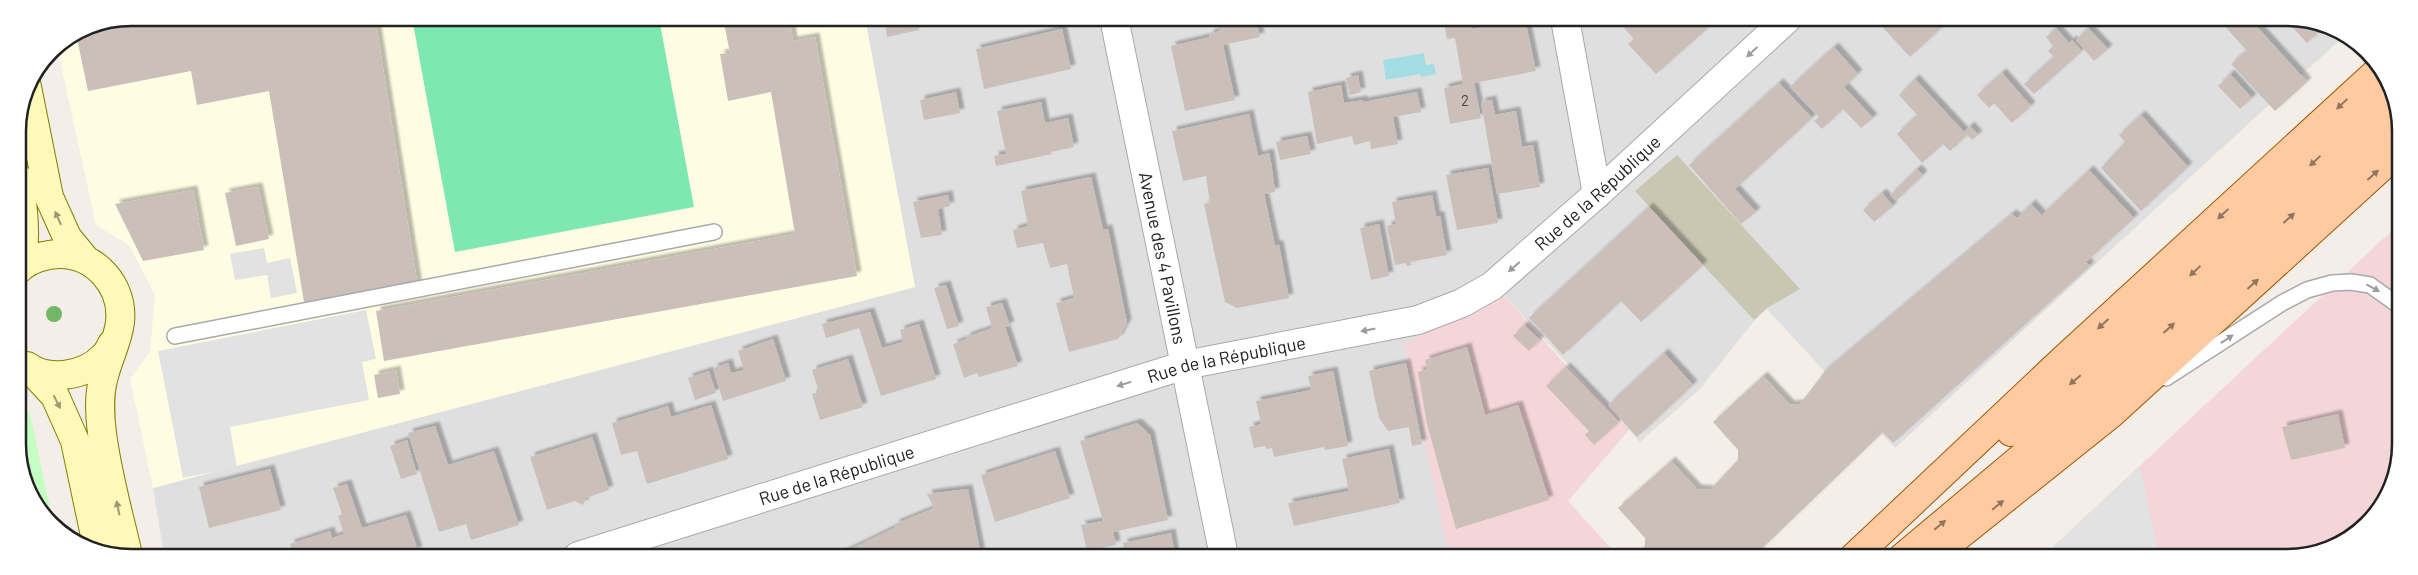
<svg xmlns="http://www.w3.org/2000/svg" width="2418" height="575" viewBox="0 0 2418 575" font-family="Barlow,sans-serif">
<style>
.residential{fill:#e0dfdf}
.commercial{fill:#f4d6d9}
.education{fill:#fffce4}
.construction{fill:#c9c6b2}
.park{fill:#c6ffc3}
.pitch{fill:#7fe8b2}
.parking{fill:#e2e2e2}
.water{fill:#a4dee4}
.building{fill:#cbbfba;filter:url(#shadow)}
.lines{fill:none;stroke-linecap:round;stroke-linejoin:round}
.lane-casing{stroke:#a9a9a9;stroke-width:18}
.street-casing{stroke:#a9a9a9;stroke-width:30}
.secondary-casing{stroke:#817e00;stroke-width:30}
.primary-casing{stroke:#9f5600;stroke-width:30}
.path{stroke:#ff6c70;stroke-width:3;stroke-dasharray:2.5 2.5;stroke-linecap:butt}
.lane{stroke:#fff;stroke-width:15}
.street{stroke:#fff;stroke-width:28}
.secondary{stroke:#fff9b9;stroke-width:28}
.primary{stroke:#ffcaa0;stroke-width:28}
.tree{fill:#72b66a}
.oneway{fill:#9c9c9c}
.oneway2{fill:#907661}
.oneway3{fill:#9c9875}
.labels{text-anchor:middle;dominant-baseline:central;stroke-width:4.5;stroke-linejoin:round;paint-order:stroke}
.number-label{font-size:15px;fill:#4c4948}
.street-label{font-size:18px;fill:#222;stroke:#fff}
.rim{fill:none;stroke:#222;stroke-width:2.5}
</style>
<defs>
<filter id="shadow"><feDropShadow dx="4.5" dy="-4.5" stdDeviation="1" flood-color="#0004"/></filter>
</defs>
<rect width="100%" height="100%" fill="#f3eee8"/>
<path class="residential" d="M865,18L2309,20L2343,37L1895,448L1767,309L1754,321L1700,389L1640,442L1500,291L1404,344L1450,557L164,555L153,488L915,287Z"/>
<path class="commercial" d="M2398,225V466L2362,530L2294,557H2042Z
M1500,291L1563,362L1629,430L1568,501L1619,557H1449L1404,344Z"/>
<path class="education" d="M131,18H865L915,287L153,488L130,379L150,352L155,295L129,245L96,225L57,47L88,26Z"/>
<path class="construction" d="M1677,155L1800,289L1767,308L1754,320L1703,265L1635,191Z"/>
<path class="park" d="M19,406L30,414L54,526L51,525L20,467Z"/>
<path class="pitch" d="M412,18H659L694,207L455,252Z"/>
<path class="parking" d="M264,248L267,263L290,258L297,293L271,298L267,275L235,280L230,254Z
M366,310L376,359L362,362L369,400L230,427L237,467L183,478L158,351Z
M2140,466L2159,557H2042Z"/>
<path class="water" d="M1424,53L1426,65L1434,64L1436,74L1421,77L1420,74L1386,80L1383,60Z"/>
<path class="building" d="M131,18H375L418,288L305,308L269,91L197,105L191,71L88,91L76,34L88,26Z
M723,18H776L777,24L790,22L793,41L815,37L857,276L384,361L376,311L795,234L771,92L728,101L720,54L730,53Z
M884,18H917L919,30L887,37Z
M1166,19H1200L1168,27Z
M1217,19H1260L1261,23L1257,24L1260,37L1223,45L1235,100L1185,111L1171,46L1210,37L1209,34L1220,31Z
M1443,19H1470L1472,29L1488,26L1487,19H1525L1536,71L1474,83L1481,118L1450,124L1444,88L1463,84L1455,38L1447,39Z
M1634,19H1702L1709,27L1656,74L1628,44L1634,39L1624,28Z
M1875,19H1951L1910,57Z
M2222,20H2251L2307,82L2275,111L2231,64L2247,51L2220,21Z
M2286,20H2309L2324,28L2307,43Z
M2056,28L2069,43L2072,40L2082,51L2034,94L2024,84L2054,57L2048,51L2053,46L2046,37Z
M2088,28L2108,49L2094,61L2076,40Z
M1062,29L1071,69L984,89L976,49Z
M1834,47L1858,74L1844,87L1873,118L1861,128L1843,109L1822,129L1814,121L1819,117L1790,87Z
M2002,73L2031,106L2012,123L1994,103L1989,108L1977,95Z
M2230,74L2252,98L2240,109L2218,86Z
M1358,75L1361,92L1350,95L1346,78Z
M1915,79L1964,132L1970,126L1978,135L1972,140L1967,135L1950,151L1943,144L1922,163L1897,134L1917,115L1899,95Z
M1779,83L1812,118L1735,189L1756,212L1741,224L1689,165Z
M1341,85L1344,103L1363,100V102L1417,92L1421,112L1393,117L1398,144L1371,149L1370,141L1354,145L1352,136L1317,144L1308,92Z
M956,92L960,113L924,120L920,100Z
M1492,100L1495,115L1516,111L1522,147L1533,145L1540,187L1497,194L1481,102Z
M1041,102L1045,123L1068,118L1074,147L1051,152L1052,154L996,166L994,156L1006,154L997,111Z
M1249,114L1258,156L1269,153L1271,162L1275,192L1264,194L1275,245H1279L1289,298L1237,308L1225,302L1204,204L1210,203L1206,176L1183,181L1172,131Z
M2141,115L2188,167L2141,211L2101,168L2125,142L2119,135Z
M1307,136L1311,154L1280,160L1276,142Z
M1488,168L1498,223L1457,230L1446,175Z
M1917,169L1923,175L1896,201L1890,195Z
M2089,170L2134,218L2086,262L2090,266L1893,443L1851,399L1882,433L1753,557H1634L1645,547V538L1618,508L1671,461L1697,489L1710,490L1738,460V450L1713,422L1763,376L1790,405L1800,404L1825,371L2012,214L2017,218L2031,204L2061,236L2042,215Z
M1091,177L1103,230L1108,229L1127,323L1118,339L1069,352L1056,303L1074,298L1067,264L1050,268L1043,243L1017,248L1013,230L1028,226L1021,191Z
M258,187L269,239L236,246L225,193Z
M193,190L204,250L143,261L115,204Z
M1882,193L1893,206L1874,222L1863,210Z
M948,195L950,206L938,209L942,235L921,238L913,202Z
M1432,195L1436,216H1440L1447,255L1410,262L1412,265L1407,266L1406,263L1395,265L1387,226L1396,224L1392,202Z
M1649,207L1703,265L1641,322L1621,301L1563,355L1529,318Z
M1379,224L1389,276L1371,280L1360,228Z
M946,285L959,326L947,329L934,288Z
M1002,303L1010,326L1005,327L1018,366L979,377L977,373L964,378L953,344L967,339L966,337L992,328L986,307Z
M870,312L882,348L903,342L900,330L919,324L936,379L881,396L859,328L826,338L822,324Z
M1524,325L1540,340L1529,351L1513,336Z
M773,339L786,381L723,401L713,368L728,363L731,373L744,370L738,351Z
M1467,347L1485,415L1518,405L1549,500L1456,529L1427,424L1418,372L1427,369L1425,360Z
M1664,353L1693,385L1637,437L1608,405Z
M848,359L863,407L820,420L812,394L819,392L812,370Z
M1406,363L1422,444L1412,446L1409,427L1388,431L1379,418L1369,371Z
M1566,367L1619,422L1594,445L1585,435L1589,431L1546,386Z
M396,370L400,394L378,398L374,375Z
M709,371L716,393L695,400L688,378Z
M1333,371L1348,446L1325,450L1324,447L1274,457L1272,448L1266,449L1265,446L1254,448L1249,427L1261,424L1256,401L1311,390L1308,376Z
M711,405L728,459L647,484L637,451L621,455L612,423L668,406L671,417Z
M2338,414L2345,448L2291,460L2282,427Z
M1137,423L1150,435L1168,520L1113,532L1116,545L1087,551L1081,525L1103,521L1080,441Z
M435,426L448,465L494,451L519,525L471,540L466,524L439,532L408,433Z
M592,437L609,490L586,498L583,505L575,501L547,510L530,457Z
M407,440L417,474L401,479L390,446Z
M1389,449L1400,503L1294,526L1288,503L1349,491L1342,459Z
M1055,451L1070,498L995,522L981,475Z
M270,469L281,510L209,528L199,487Z
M347,484L362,528L406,515L418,551L404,556H294L290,544L330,531L332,538L344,534L338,516L342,514L333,488Z
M968,489L981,556H836L896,527L895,524L934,508L927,494Z
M1171,533L1175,556H1118L1117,553L1125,552L1123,543Z"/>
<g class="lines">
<g class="lane-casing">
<path id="lane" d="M175,336L714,232
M2166,378L2282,303L2307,290L2332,283L2351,282L2370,285L2398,305"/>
</g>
<g class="street-casing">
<g id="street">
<path id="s1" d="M1114,18L1224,556"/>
<path d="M1565,19L1597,194"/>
<path id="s2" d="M578,556L1185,365L1418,320L1462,303L1492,286L1597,194L1787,19"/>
</g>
</g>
<g class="secondary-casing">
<path id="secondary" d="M27,87L49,197L67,237L85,259
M18,178C24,208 27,237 21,267
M19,269C29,259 46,254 60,254C95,254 124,286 120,322C118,341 107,361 103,380C99,395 100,418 102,433C107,474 119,515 128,555
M27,366C48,382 85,376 103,357C107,354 110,348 112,344
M30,369L55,396L75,441L98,550"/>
</g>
<g class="primary-casing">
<path id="primary" d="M2011,432L2077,378L2389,92
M1854,557L2063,360L2378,71
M1903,557L2096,395L2398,119
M1932,557L2112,413L2398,152"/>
</g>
<path class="path" d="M49,521H59
M1814,557L1822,549"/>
<use href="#lane" class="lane"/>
<use href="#street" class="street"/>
<use href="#secondary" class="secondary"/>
<use href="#primary" class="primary"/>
</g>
<circle class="tree" cx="54" cy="314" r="8"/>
<defs><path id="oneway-solid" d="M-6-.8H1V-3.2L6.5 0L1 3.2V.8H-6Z" transform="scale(1.25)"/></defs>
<g class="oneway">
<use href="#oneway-solid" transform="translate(1752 52) rotate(137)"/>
<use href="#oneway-solid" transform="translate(1514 267) rotate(139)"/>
<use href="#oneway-solid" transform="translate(2373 288) rotate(29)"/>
<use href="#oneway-solid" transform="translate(1368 330) rotate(169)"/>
<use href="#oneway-solid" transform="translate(2227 339) rotate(-33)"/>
<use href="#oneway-solid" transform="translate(1124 384) rotate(163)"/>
</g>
<g class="oneway2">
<use href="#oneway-solid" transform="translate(2342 104) rotate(137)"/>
<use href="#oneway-solid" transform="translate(2315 161) rotate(137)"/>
<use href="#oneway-solid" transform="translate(2373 175) rotate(-42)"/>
<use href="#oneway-solid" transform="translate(2223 214) rotate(137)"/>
<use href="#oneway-solid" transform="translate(2289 218) rotate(-42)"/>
<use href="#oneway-solid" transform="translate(2195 271) rotate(137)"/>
<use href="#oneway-solid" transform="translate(2253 284) rotate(-42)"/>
<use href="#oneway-solid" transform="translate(2103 324) rotate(138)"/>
<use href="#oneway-solid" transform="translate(2169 328) rotate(-42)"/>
<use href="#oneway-solid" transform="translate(2075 380) rotate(140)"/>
<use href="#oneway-solid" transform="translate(1998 505) rotate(-39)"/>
<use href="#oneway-solid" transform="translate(1940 525) rotate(-40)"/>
</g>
<g class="oneway3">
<use href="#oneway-solid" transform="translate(58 218) rotate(-114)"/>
<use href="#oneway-solid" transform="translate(57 402) rotate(63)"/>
<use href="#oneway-solid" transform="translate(118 508) rotate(-102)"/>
</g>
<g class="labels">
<g class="number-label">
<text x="1465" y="100">2</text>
</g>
<g class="street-label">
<text stroke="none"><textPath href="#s2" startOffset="1096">Rue de la République</textPath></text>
<text stroke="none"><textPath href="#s1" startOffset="245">Avenue des 4 Pavillons</textPath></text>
<text stroke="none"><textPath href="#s2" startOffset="678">Rue de la République</textPath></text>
<text stroke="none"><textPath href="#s2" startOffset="271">Rue de la République</textPath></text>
</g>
</g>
<path d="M0 0H2418V575H0ZM131 26H2287A105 105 0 0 1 2392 131V444A105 105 0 0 1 2287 549H131A105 105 0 0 1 26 444V131A105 105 0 0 1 131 26Z" fill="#fff" fill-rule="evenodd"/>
<path class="rim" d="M131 26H2287A105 105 0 0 1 2392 131V444A105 105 0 0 1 2287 549H131A105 105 0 0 1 26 444V131A105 105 0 0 1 131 26Z"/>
</svg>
